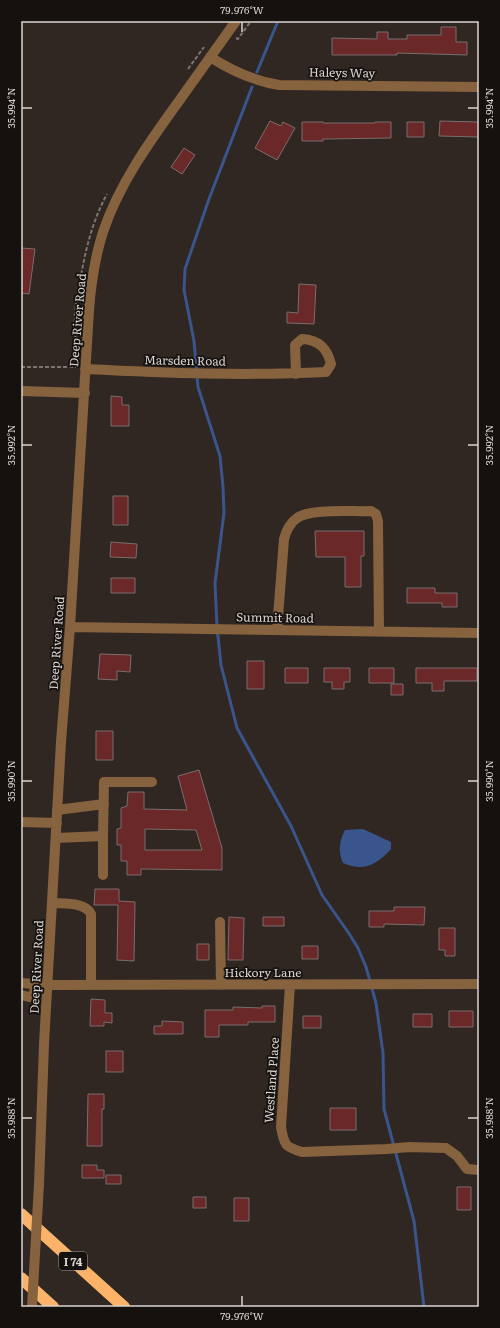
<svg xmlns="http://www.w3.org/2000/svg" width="500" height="1328" viewBox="0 0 500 1328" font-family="Literata,serif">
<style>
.water{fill:#3a558b}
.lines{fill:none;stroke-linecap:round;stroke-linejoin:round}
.stream{stroke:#3a558b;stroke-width:3}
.building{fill:#6a2928;stroke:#7a6d6c;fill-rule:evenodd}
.path{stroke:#7c746f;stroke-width:2;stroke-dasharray:4 2;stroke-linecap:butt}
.minor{stroke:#86623e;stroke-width:10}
.highway{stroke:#fbb369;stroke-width:12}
.minor-bridge{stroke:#86623e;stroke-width:10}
.ticks{fill:none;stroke:#dad4d0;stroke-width:1.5}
.labels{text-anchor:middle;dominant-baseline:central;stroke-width:3.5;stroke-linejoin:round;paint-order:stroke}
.shield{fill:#15110f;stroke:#9f9a96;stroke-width:1}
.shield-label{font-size:11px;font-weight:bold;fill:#dad4d0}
.street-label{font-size:12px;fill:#dad4d0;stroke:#15110f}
.neatline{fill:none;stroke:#dad4d0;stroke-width:1.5}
.ticks-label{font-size:10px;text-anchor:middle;fill:#dad4d0}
</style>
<rect width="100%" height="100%" fill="#302722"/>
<path class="water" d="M363,829L391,842V849C377,865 363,872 343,863C338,852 339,841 345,830Z"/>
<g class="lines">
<path class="stream" d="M257,72L278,21
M252,87L209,199L185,269L184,290L194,341L198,387L220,456L223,487L224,513L215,583L217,627L221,665L237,728L291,826L322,895L348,932L358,948L366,967L376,1003L383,1053L384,1109L414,1221L424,1307"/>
</g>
<path class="building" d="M441,27H456V42H467V55L397,53V55H332V38L377,39V32H388V39H407V35H441Z
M270,121L281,126L283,122L295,128L277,160L255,148Z
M440,121L479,122V137L439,136Z
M302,122H323V123H375V122H391V138L323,139V141H302Z
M407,122H424V137H407Z
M184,148L195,155L182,174L171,167Z
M21,248L35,249L29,294L21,293Z
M299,284L316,285L314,324L287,323V312L298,313Z
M111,396L122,397V405H129V426H111Z
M113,496H128V525H113Z
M315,531H364V556H361V587H345V557H316Z
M111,542L137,544L136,558L110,557Z
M111,578H135V593H111Z
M407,588H435V593H457V607H442V603H407Z
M100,654L131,655L130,672L117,671V680L98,679Z
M247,661H264V689H247Z
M285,668H308V683H285Z
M324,668H350V682H344V689H332V682H324Z
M369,668H394V683H369Z
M416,668H477V681H444V691H432V683H416Z
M391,684H403V695H391Z
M96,731H113V760H96Z
M199,770L222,848V870L141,869V875H127V861H121V845H117V829L121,828V808L127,806L128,792H144V809L187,810L178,776ZM145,829L196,830L202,850H145Z
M95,889H119V901L135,902L134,961L117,960L118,905H94Z
M394,907H425L424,925L384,924V927H369V911H394Z
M229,917L244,918L243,960H228Z
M263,917H284V926H263Z
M439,928H455V956H445V950H439Z
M197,944H209V960H197Z
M302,946H318V959H302Z
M91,999L105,1000V1013H112V1023L104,1022V1026H90Z
M262,1006H275V1022H248V1025H219V1037H205V1010H233V1007L262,1008Z
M449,1011H473V1027H449Z
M413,1014H432V1027H413Z
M303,1016H321V1028H303Z
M162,1021L183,1022V1034H154V1026H162Z
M106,1051H123V1072H106Z
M88,1094H104V1109H102V1146H87Z
M330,1108H356V1130H330Z
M82,1165H97V1170H104V1178H82Z
M106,1175H121V1184H106Z
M457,1187H471V1210H457Z
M193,1197H206V1208H193Z
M234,1198H249V1221H234Z"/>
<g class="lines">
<path class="path" d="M236,38L238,39L251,21
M188,69L204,47
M76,340C73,320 76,301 80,282C85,251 92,222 107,194
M21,367H76"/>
<path class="minor" d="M210,57C232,71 254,81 279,85L479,87
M85,369C166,373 246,376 326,372L331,364C327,348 319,340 302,339L295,345L296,374
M21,391L85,393
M70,627L479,633
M277,630L284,539C286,531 290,523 297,518C311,508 353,512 371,511L376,514L378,521L379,632
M57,810L104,804
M21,822L57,823
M103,836L104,782H152
M56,838L103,836V875
M52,903C64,904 85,902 91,914V985
M220,922L221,985
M21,983L48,985L479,984
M290,985L281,1127C284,1145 285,1147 302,1152L387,1149L409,1147L446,1148L457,1156L467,1169L479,1170
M21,995L29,997L34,995L35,984
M39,1184L44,1044L61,742L70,627L89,310C91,284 95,257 103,232C119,184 150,141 179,101C198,74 217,48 236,21"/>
<path class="highway" d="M21,1214L124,1307
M21,1278L53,1307"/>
<path class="minor-bridge" d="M32,1307L39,1184"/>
</g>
<path class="ticks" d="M242,22V32M22,108H32M468,108H478M22,445H32M468,445H478M22,781H32M468,781H478M22,1118H32M468,1118H478M242,1296V1306"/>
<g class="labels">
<rect class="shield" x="59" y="1252" width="28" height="18" rx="3"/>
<g class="shield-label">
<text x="73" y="1261">I 74</text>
</g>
<g class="street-label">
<text transform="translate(342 72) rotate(1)">Haleys Way</text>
<text transform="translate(77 320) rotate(-85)">Deep River Road</text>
<text transform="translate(185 360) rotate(1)">Marsden Road</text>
<text transform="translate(275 617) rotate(1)">Summit Road</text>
<text transform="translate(56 643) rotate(-86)">Deep River Road</text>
<text transform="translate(36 967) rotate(-87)">Deep River Road</text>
<text x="263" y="972">Hickory Lane</text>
<text transform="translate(271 1080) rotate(-86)">Westland Place</text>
</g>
</g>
<rect width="500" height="1328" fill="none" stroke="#15110f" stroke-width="44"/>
<rect x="22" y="22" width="456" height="1284" class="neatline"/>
<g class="ticks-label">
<text x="242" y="14">79.976°W</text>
<text transform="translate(11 108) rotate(-90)" y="4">35.994°N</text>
<text transform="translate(489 108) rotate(-90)" y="4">35.994°N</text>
<text transform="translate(11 445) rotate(-90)" y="4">35.992°N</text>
<text transform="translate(489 445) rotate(-90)" y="4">35.992°N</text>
<text transform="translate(11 781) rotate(-90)" y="4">35.990°N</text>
<text transform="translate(489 781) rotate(-90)" y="4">35.990°N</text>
<text transform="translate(11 1118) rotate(-90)" y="4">35.988°N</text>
<text transform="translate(489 1118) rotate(-90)" y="4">35.988°N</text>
<text x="242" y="1320">79.976°W</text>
</g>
</svg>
